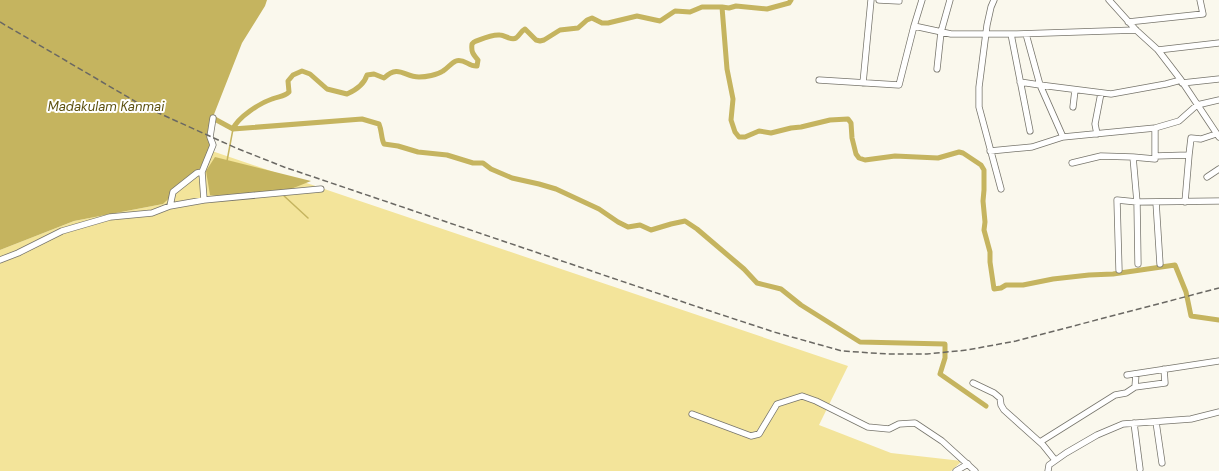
<svg xmlns="http://www.w3.org/2000/svg" width="1219" height="471" viewBox="0 0 1219 471" font-family="'DM Sans',sans-serif">
<style>
.green{fill:#f3e49a}
.water{fill:#c5b45f}
.lines{fill:none;stroke-linecap:round;stroke-linejoin:round}
.stream{stroke:#c5b45f;stroke-width:1.5}
.canal{stroke:#c5b45f;stroke-width:5}
.minor-casing{stroke:#77756c;stroke-width:7}
.minor{stroke:#fff;stroke-width:5.5}
.rail{stroke:#6a6863;stroke-width:1.5;stroke-dasharray:6 3;stroke-linecap:butt}
.labels{text-anchor:middle;dominant-baseline:central;stroke-width:4;stroke-linejoin:round;paint-order:stroke}
.water-label{font-size:13px;font-style:italic;fill:#5d5110;stroke:#fff}
</style>
<rect width="100%" height="100%" fill="#faf8ed"/>
<path class="green" d="M209,150L848,366L819,425L891,453L962,461L951,471H0V250L74,221L163,204Z"/>
<path class="water" d="M0,0H267L265,6L242,43L211,122L209,150L199,170L163,204L74,221L0,250Z
M215,157L311,181L281,193L226,197L210,195L206,171Z"/>
<g class="lines">
<path class="stream" d="M227,161L233,129
M283,195L308,218"/>
<path class="canal" d="M722,7L729,8L736,6L767,9L789,3L791,0
M211,117L233,129C238,117 260,103 272,99C279,96 284,97 289,92L288,81L293,75L302,71L310,74L327,89L347,94C356,90 364,85 367,75L374,74L384,78C399,64 404,77 419,77C426,77 437,75 443,71C448,68 451,63 456,61C464,58 469,67 477,66L478,60C473,54 471,52 472,44L474,42C482,39 492,34 500,35C505,35 511,41 516,38C519,36 521,31 525,29L536,40L540,41L544,40L560,30L578,28L587,20L592,18L602,23H608L637,16L660,21L675,11L690,12L702,7H722L727,69L733,99L731,120L735,132L739,137H745L759,131L771,133L791,128L801,127L830,120L848,119L851,123L852,138L856,154L859,158L865,160L895,156L938,158L959,152L963,153L981,165L984,170V190L983,201L985,222L984,230L990,252V262L994,289L1001,288L1006,285H1023L1053,279L1089,275L1113,274L1175,265L1186,292L1191,316L1219,320
M233,129L362,119L379,124C382,131 381,138 384,144L398,146L418,152L447,155L473,163H483L491,169L512,178L539,184L556,189L599,209L618,222L628,227L640,225L651,230L671,224L685,221L697,229L744,269L757,283L781,289L801,305L860,342L945,344V358L940,374L986,406"/>
<g class="minor-casing">
<path id="minor" d="M879,0L899,1
M922,0L914,26L951,34H1017L1136,30
M994,0L991,7L987,25L979,87V107L1001,189
M1109,0L1136,30L1158,50L1181,80L1219,137
M1128,22L1203,14L1200,0
M1011,34L1030,131
M1026,34L1040,85L1111,94L1166,84L1181,80
M1158,50L1219,43
M937,69L941,32L950,0
M819,80L899,85L914,26
M1020,82L1040,85L1063,137L1155,128V159L1133,157L1137,202L1219,201
M863,83L871,0
M1182,83L1219,79
M1073,107L1075,90
M1155,128L1179,121L1197,105L1219,100
M1097,134L1095,124L1101,93
M990,151L1032,147L1063,137
M1155,156L1189,155L1191,138L1201,139L1216,134
M1072,163L1101,156L1133,157
M1207,177L1219,169
M204,200L202,172L213,145L210,137L213,118
M1156,202L1160,264
M1185,202L1189,155
M170,206L173,192L197,173L202,172
M0,260L18,253L62,231L110,217L152,213L170,206L204,200L321,189
M1119,270L1117,200L1137,202L1138,264
M1127,375L1219,361
M973,383L994,393L1000,398L1001,405L1004,410L1043,445L1055,460
M1135,387L1165,383L1164,369
M692,414L751,436L759,434L777,404L802,396L816,401L868,427L889,429L899,424L915,423L942,441L975,471
M1156,422L1162,463
M1134,423L1140,469
M1040,442L1115,395L1126,393L1135,387L1136,374
M956,471L968,464
M1048,471L1049,465L1066,453L1097,435L1123,424L1191,419L1219,412"/>
</g>
<use href="#minor" class="minor"/>
<path class="rail" d="M0,22L143,106L236,148L284,167L704,309L774,332L842,351L888,354H927L967,350L1016,341L1219,288"/>
</g>
<g class="labels">
<g class="water-label">
<text x="106" y="106">Madakulam Kanmai</text>
</g>
</g>
</svg>
